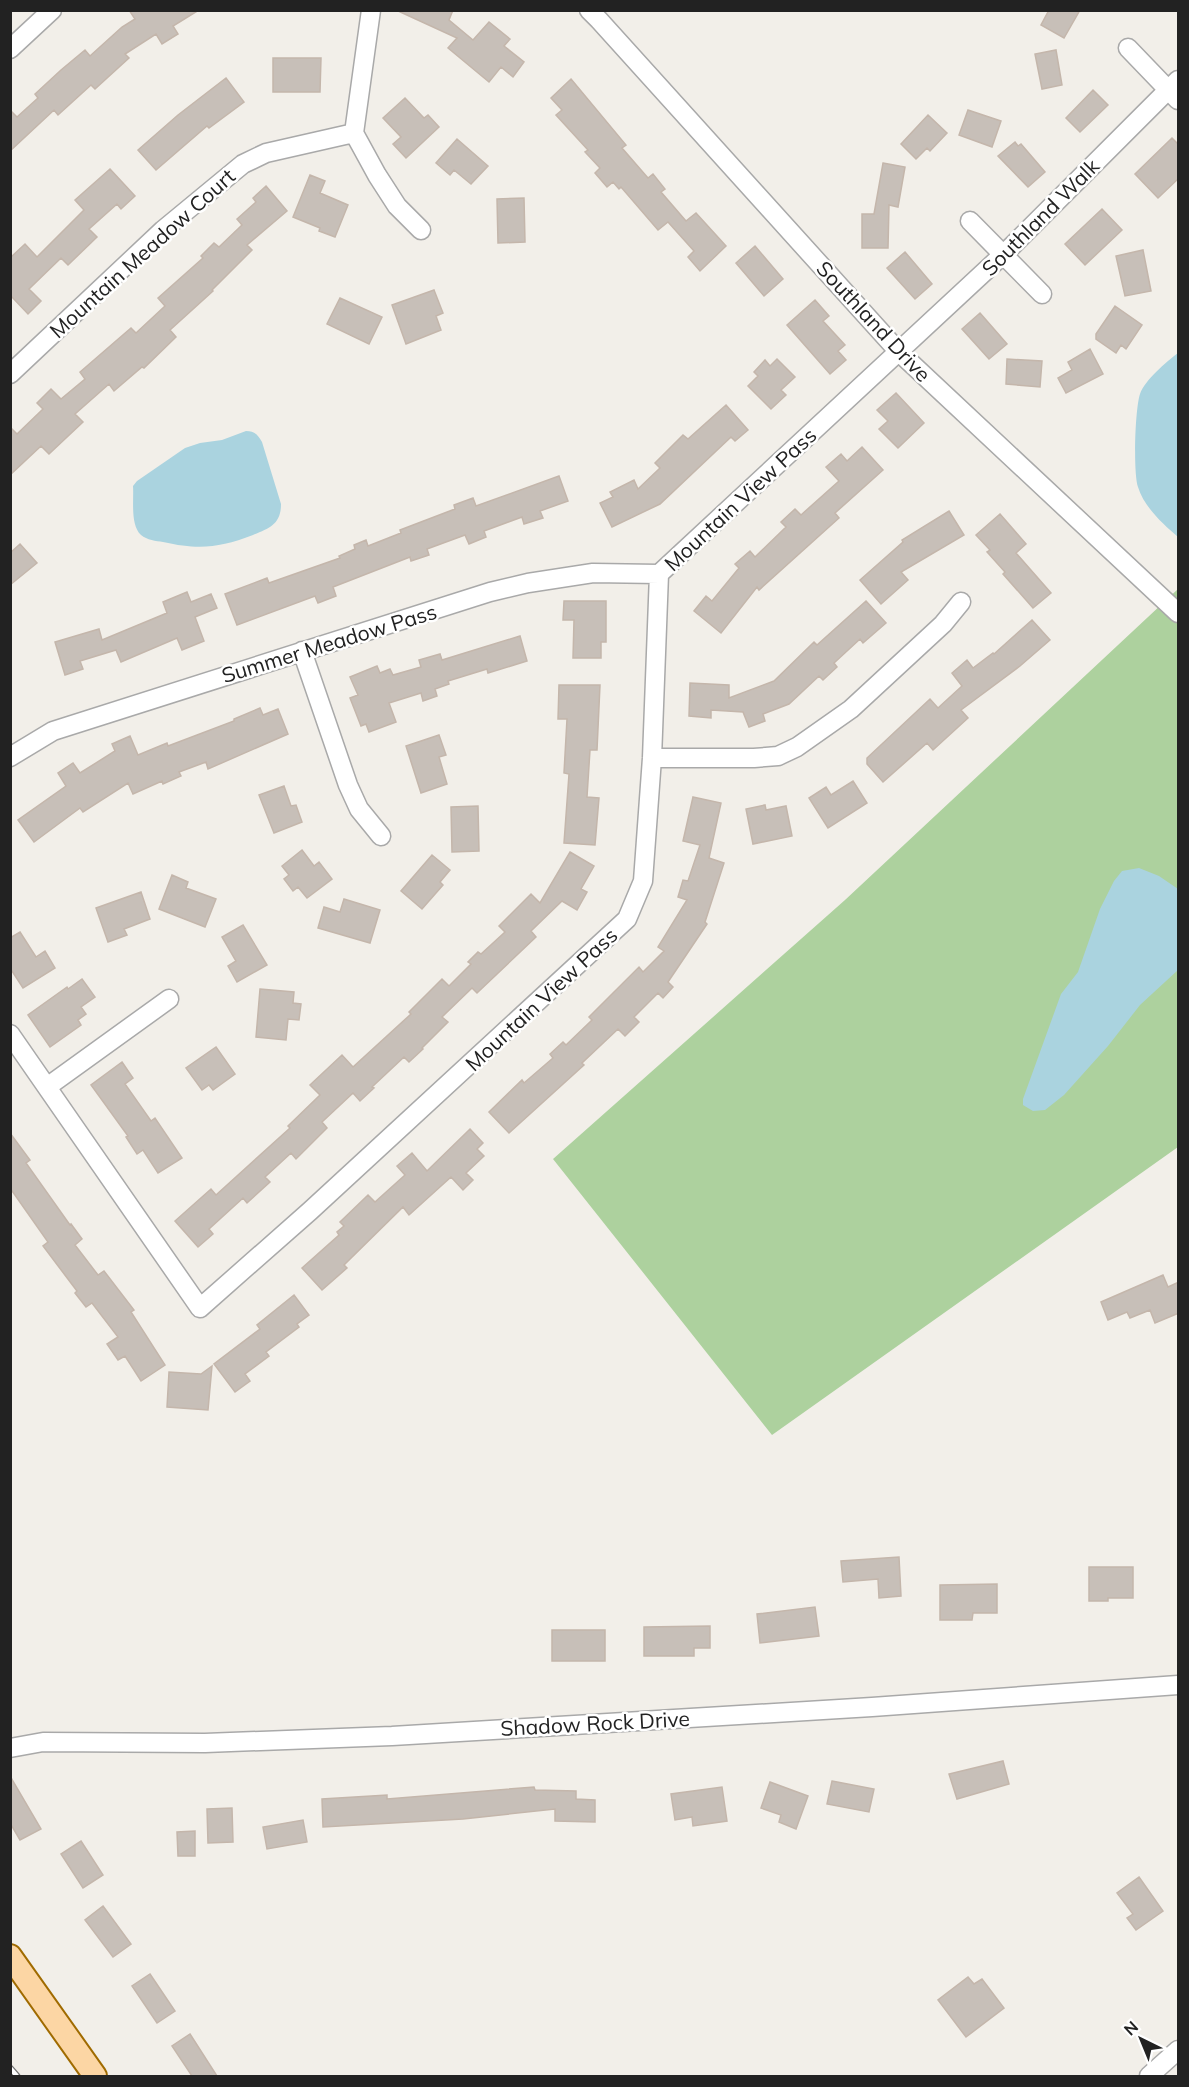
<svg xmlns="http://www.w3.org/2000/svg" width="1189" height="2087" viewBox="0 0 1189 2087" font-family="Mulish,sans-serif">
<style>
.forest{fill:#add19e}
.water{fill:#aad3df}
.building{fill:#c7bfb8;stroke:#c4b6ab;stroke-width:1.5}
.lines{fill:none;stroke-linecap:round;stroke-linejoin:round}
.minor-casing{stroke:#a9a9a9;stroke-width:21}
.major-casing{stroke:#a06b00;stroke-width:26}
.minor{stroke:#fff;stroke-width:18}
.major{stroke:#fcd6a4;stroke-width:22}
.rail-casing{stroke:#707070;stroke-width:7}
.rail{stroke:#fff;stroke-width:4.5;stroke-dasharray:14;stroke-linecap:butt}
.labels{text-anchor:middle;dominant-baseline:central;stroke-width:5;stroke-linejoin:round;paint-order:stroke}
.street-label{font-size:21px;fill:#222;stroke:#fff}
</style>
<rect width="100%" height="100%" fill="#f2efe9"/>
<path class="forest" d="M1178,589V1147L772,1435L553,1159L845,900Z"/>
<path class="water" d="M1178,353V537C1163,524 1144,507 1138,487C1133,472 1135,409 1140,394C1145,380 1166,362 1178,353Z
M246,431C255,431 258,435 262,442L281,504C281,524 270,528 253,535C219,548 199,550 163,542C156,541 147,540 141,535C130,525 134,500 133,486L137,481L185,448L200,443L222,440Z
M1139,868L1159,876L1178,889V970L1140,1005L1108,1046L1064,1095L1045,1110L1033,1111L1023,1105V1099L1061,994L1078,972L1100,909L1114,881L1122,871Z"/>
<path class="building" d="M129,10H199L173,26L178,34L162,44L156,34L125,54L129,58L95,89L91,85L58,115L54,110L10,151V110L17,117L38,98L35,94L61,70L85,50L90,56L122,27L135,19Z
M396,10H453L449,20L473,40L489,22L510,39L504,46L524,62L513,77L501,67L489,82L448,48L457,38Z
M1049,10H1080L1064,38L1041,25Z
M1056,50L1062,85L1042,89L1035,54Z
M273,58H321L320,92H273Z
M226,78L244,102L209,128L207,126L156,170L138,150L178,115Z
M571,79L626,145L622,148L648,178L653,174L665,189L661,192L686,221L696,213L726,246L700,271L688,257L694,251L668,222L658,230L621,187L619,189L613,182L607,187L595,173L600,168L585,152L588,150L556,115L562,110L551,98Z
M1093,90L1108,105L1080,132L1066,118Z
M405,98L424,118L428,115L439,127L406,158L393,144L401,137L383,118Z
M968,110L1001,121L992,147L959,135Z
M928,115L947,133L930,151L927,148L916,159L901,144Z
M1172,138L1179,145V178L1158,198L1135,174Z
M457,139L488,166L471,184L454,170L450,175L436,163Z
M1015,142L1018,146L1021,144L1045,172L1028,187L998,156Z
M883,163L905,167L898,207L889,205L888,248H862V214H874Z
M110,169L135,196L121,209L117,204L89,229L97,237L68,265L61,258L29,289L41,301L28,314L10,295V258L25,244L37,257L84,210L75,200Z
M310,175L325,181L320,193L348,205L335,237L319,231L320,228L293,217Z
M266,186L287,211L247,245L252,250L212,290L213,291L170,330L176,337L144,368L142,367L114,391L109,384L75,414L83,422L49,454L41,446L10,475V427L17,434L43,409L37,403L51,389L61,399L85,379L80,372L131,328L136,333L165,306L158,298L203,258L201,256L214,243L219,247L242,225L237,219L256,202L253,198Z
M524,198L525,242L498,243L497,199Z
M1102,209L1122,230L1085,265L1065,244Z
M755,246L783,279L764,296L736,263Z
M1143,250L1151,291L1125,296L1116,256Z
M905,252L932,284L915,299L887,268Z
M434,290L443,313L436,316L441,330L406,344L392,305Z
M340,298L382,317L369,344L327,324Z
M815,300L829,316L823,321L845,345L838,351L846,360L830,374L787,325Z
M1115,306L1142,325L1126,349L1121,345L1116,353L1096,339V334Z
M980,313L1007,344L989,359L962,329Z
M1090,349L1103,374L1066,393L1058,378L1072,370L1068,362Z
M777,359L795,377L781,390L786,395L771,409L748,386L758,376L754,372L765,360L770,366Z
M1007,359L1042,361L1040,387L1006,384Z
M896,393L924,423L898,448L879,429L888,421L877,410Z
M726,405L748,430L735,441L731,437L660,504L612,527L600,503L613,497L610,492L634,480L638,489L660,468L655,463L683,435L688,439Z
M862,447L883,470L835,513L839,518L759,590L757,587L721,633L694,611L706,596L712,601L739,568L735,564L750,551L755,557L786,527L781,522L795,509L801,515L839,481L826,467L841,454L847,461Z
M559,476L568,501L540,511L543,518L524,524L522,517L484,531L486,537L469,544L465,535L427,549L429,555L411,561L410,557L333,587L336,596L318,603L315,596L237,625L225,594L267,578L269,583L340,558L339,556L355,549L354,545L366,540L368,546L401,533L400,530L455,509L454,505L473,498L476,506Z
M949,511L964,535L901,572L908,580L881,604L860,580L903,542L902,540Z
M1000,514L1026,544L1016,553L1051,593L1033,608L1003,574L1005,572L987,552L990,550L976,535Z
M20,544L37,563L10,585V553Z
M187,592L191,602L211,594L217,608L195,617L204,641L182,650L177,638L121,662L116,650L80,661L83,669L65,675L55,642L99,629L102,640L167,613L163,602Z
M564,601H606V642H601V658H573L574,620H563Z
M866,601L886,623L863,643L860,639L834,663L837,667L823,680L819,676L789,704L763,714L765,721L749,727L743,712L711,710V718L689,716L690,683L729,685V698L774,681L814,642L817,645Z
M1032,620L1050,640L1020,666L961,710L968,718L933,750L927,743L883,782L867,764V758L930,699L938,708L962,686L952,673L967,660L973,668L993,653L994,654Z
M520,636L527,661L488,673L487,669L448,681L449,684L435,689L437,696L423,701L421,693L389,703L396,722L369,732L366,724L361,726L350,698L358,695L350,677L377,666L380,673L390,669L393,675L421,667L419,660L440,654L442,660Z
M559,685H600L597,750H590L587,797L599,798L595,845L564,843L569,774L564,773L567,719H558Z
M260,708L263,715L278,709L288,734L208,769L206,762L179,772L181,776L163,784L162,781L133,794L128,783L83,812L80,808L34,842L18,820L66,786L58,773L73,763L80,773L115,751L112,744L130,736L138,755L167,743L168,746L234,721V719Z
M439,735L446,755L439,757L447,784L421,793L406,746Z
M853,781L867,803L828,828L809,798L826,787L831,795Z
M284,786L291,806L296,805L302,822L274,833L259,795Z
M693,797L721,803L709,858L724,863L705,922L707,924L668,982L673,987L663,998L658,993L634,1017L639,1022L625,1036L618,1029L582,1063L584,1065L509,1133L489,1112L522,1080L524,1083L553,1058L550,1054L563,1042L566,1045L592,1020L589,1017L639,967L643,972L664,951L658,947L687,900L678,897L683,880L688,881L700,845L683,841Z
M765,805L766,810L786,806L792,836L753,844L746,809Z
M478,806L479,851L452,852L451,807Z
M302,850L314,866L319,862L332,879L307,898L298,887L293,891L284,879L289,875L282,866Z
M570,852L594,866L581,889L587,892L577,910L562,901L531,931L536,937L477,993L472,988L442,1017L448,1022L422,1048L423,1049L409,1062L404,1057L372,1087L374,1088L360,1101L353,1093L322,1122L327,1128L296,1159L291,1153L265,1177L270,1182L247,1203L243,1198L209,1229L213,1234L198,1247L175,1221L211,1189L216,1195L290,1128L288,1126L320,1095L310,1085L342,1055L353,1067L411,1014L409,1012L442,979L449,986L471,964L468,962L478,952L481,954L505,932L499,926L531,894L540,903Z
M432,855L450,870L440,882L443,885L422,909L401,891Z
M172,875L188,882L186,888L216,899L205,927L159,909Z
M141,892L150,919L124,929L127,935L108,942L96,908Z
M344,899L380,910L370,943L318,928L324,907L340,912Z
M243,925L267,965L237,982L228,966L236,961L222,937Z
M20,932L36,957L45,951L55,968L23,988L10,968V938Z
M82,979L95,997L81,1007L86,1014L78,1020L81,1025L50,1047L28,1015L67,987L68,989Z
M260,989L294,992L293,1003L301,1004L299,1020L288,1019L286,1040L256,1037Z
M216,1047L235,1074L213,1090L209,1085L202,1090L186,1068Z
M122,1062L133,1078L125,1084L151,1121L155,1118L182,1158L158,1173L143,1150L137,1154L126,1137L128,1136L91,1085Z
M470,1129L483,1143L477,1149L484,1156L466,1173L473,1180L463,1190L451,1177L409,1215L403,1207L344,1265L347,1268L322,1290L302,1268L339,1235L337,1232L344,1226L340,1222L368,1195L375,1202L405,1175L397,1166L412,1153L427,1171Z
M10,1133L30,1160L26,1163L70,1225L71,1224L82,1239L75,1245L98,1275L104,1271L134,1310L131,1312L165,1365L141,1381L125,1356L118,1360L107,1344L118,1337L92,1303L86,1307L75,1293L77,1291L43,1246L48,1242L10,1188Z
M1163,1275L1168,1287L1179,1282V1313L1155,1323L1150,1310L1130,1318L1127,1312L1108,1320L1101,1302Z
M294,1295L309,1315L297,1324L299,1327L266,1352L269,1356L245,1374L250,1381L235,1392L214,1364L260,1329L257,1325Z
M212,1366L208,1410L167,1407L169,1372L201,1374Z
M899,1557L901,1596L879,1598L878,1579L843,1582L841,1561Z
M1089,1567H1133V1598H1108V1601H1089Z
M997,1584V1613H973L972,1620H940V1585Z
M815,1607L819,1636L760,1643L757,1614Z
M710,1626V1648H694V1656H644V1627Z
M552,1630H605V1661H552Z
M1003,1761L1009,1784L957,1799L949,1774Z
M10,1776L41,1829L20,1840L10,1823Z
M832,1781L874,1789L869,1812L827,1804Z
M770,1782L808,1796L796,1829L779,1822L781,1815L761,1808Z
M534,1787L535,1790L576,1791V1799L595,1800V1822L555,1821V1809L463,1819L323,1827L322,1799L387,1795V1799Z
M722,1787L727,1821L693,1826L692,1817L675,1820L671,1794Z
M232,1808L233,1842L208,1843L207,1809Z
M303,1820L307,1842L267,1849L263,1827Z
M195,1831V1856H178L177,1832Z
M81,1841L103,1875L83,1888L61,1854Z
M1139,1877L1163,1911L1136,1930L1127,1918L1133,1914L1117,1893Z
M103,1906L131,1944L113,1957L85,1920Z
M150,1974L175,2011L157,2023L132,1986Z
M968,1977L974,1984L982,1979L1004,2008L966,2037L938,2000Z
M190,2034L217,2076H192L172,2046Z"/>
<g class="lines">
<g class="minor-casing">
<path id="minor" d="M371,10L354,133L377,175L397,206L421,230
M589,10L599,20L899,352L1178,613
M1128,48L1178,100
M10,49L52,10
M970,221L1042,294
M10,374L163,230L243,164L266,153L354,133
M302,651L348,785L359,809L381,836
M10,757L53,731L490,592L528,583L593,573L659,574
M652,758H754L778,756L797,747L851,709L943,624L961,602
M10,1034L200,1308L310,1211L627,919L643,881L652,758L659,574L1009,249L1178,80
M47,1087L169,999
M10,1748L43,1742L205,1743L392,1736L872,1707L1178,1685
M1149,2076L1178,2050"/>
</g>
<g class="major-casing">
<path id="major" d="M10,1956L95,2076"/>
</g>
<use href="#minor" class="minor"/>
<use href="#major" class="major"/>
<g class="rail-casing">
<path id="rail" d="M10,2068L17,2076"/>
</g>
<use href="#rail" class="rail"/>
</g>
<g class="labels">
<g class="street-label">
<text transform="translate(1040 217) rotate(-45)">Southland Walk</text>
<text transform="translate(142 253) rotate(-42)">Mountain Meadow Court</text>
<text transform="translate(874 321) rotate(47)">Southland Drive</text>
<text transform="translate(740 499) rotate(-43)">Mountain View Pass</text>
<text transform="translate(329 643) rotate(-17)">Summer Meadow Pass</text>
<text transform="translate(541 999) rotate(-43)">Mountain View Pass</text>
<text transform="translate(595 1723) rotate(-3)">Shadow Rock Drive</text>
</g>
</g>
<rect width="1189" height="2087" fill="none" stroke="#222222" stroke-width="24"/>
<g transform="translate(1141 2039) rotate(317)" stroke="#ffffff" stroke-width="4.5" paint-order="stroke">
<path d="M0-4.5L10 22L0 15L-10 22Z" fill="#222222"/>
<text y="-9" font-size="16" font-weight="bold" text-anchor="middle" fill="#222222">N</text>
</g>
</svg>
